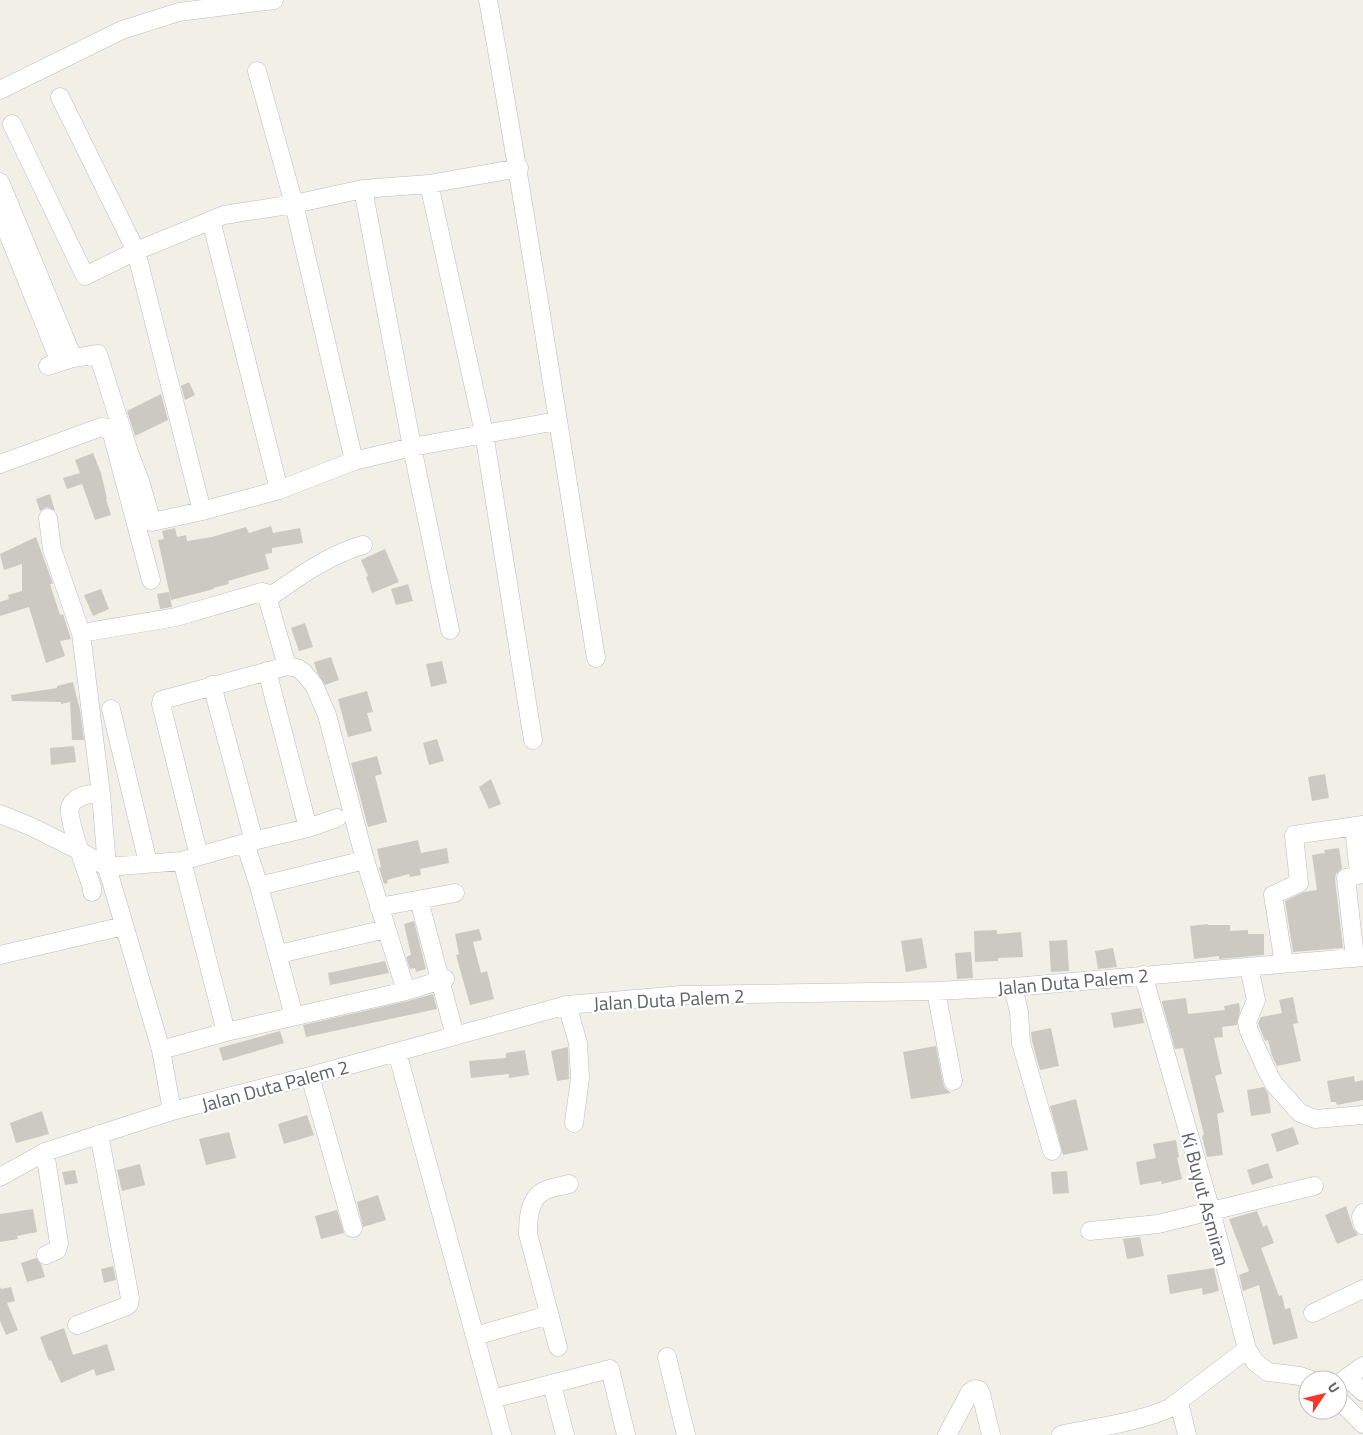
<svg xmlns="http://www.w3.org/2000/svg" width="1363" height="1435" viewBox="0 0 1363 1435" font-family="'Titillium Web',sans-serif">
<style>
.building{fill:#ccc9c3}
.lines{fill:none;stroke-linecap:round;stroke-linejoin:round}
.minor-casing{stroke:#b8bcc0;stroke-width:19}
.minor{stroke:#fff;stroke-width:18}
.labels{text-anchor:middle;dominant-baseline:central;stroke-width:4.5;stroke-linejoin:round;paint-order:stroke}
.street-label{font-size:19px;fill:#5d6267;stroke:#fff}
</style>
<rect width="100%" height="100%" fill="#f1efe6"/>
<path class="building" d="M189,382L195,395L185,400L181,386Z
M161,394L168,420L135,436L127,411Z
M93,453L101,473L107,499H106L111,515L95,520L82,484L67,489L63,478L80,473L75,460Z
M50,494L55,511L47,507L40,511L36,499Z
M271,526L273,533L300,528L303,543L272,548V553L265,554L269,569L228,581L229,584L213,588L214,589L171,600L158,540L164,539L162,531L175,528L177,537L186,535L187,541L212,537L246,527L249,533Z
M36,537L53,584H50L60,615L63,614L71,639L60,641L65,656L46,663L29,607L0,616V602L9,599L8,595L22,591V564L4,570L0,554Z
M385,549L399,582L372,593L366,577L368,576L361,560Z
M408,584L413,601L396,605L391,589Z
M101,589L109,609L93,616L84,595Z
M169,592L172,607L160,609L157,594Z
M305,623L313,647L299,651L291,628Z
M331,657L339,680L325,685L317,672L314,662Z
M442,661L447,683L431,687L426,664Z
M73,682L80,710L84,740H72L70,702L61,704V702L12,701L11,695L57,688V686Z
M367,691L373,712L367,713L372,731L348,737L338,699Z
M437,739L444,761L429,765L423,743Z
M74,746L76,762L51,765L50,748Z
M377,756L382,774L375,776L387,822L368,827L351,763Z
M1325,774L1329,798L1312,801L1308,777Z
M491,779L501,804L489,809L479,787Z
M418,840L421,853L447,848L449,863L420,869L421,875L410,877L409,874L387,880L388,883L384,884L379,868L381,867L377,849Z
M1339,848L1342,868L1336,874L1335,879L1343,948L1293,952L1285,901L1304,892L1317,890L1312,855L1325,853L1324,850Z
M414,921L426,969L416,972L415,968L410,969L406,957L411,955L404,924Z
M1208,924V925H1230V931L1248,930V934H1264V955L1219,959V956L1194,959L1190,926Z
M479,929L482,940L473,942L481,973L487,971L494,999L470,1005L456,955L459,954L455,934Z
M997,930V934L1021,932L1023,957L998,958V961L975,962L974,931Z
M922,938L927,968L906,972L901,941Z
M1067,940L1069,971L1051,972L1049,941Z
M1113,948L1117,967L1098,969L1095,951Z
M971,952L973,978L957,979L955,953Z
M385,961L389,973L330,985L328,973Z
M433,994L437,1009L306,1037L303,1025L408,1001Z
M1293,997L1298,1023L1293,1024L1301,1061L1277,1066L1272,1056L1268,1040L1265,1041L1258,1023L1261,1017L1282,1013L1279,1000Z
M1186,998L1188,1014L1225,1010L1224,1006L1239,1003L1240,1011L1237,1025L1222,1027L1223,1037L1214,1038L1222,1074L1215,1076L1224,1112L1217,1114L1223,1155L1207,1157L1202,1136L1204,1135L1183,1048L1175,1049L1162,1003V1001Z
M1141,1008L1144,1023L1114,1028L1111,1013Z
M1051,1028L1059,1066L1040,1070L1032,1041L1031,1032Z
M280,1031L284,1043L223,1061L219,1048Z
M936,1046L943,1083L945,1088L951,1093L911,1099L903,1052Z
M568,1047L569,1079L557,1081L551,1051Z
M525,1050L529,1075L509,1078V1074L471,1078L469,1061L506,1058V1053Z
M1354,1076L1355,1082L1363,1080V1100L1337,1105L1336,1102H1331L1327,1081Z
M1264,1087L1268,1093L1271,1113L1251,1116L1247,1090Z
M1076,1099L1088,1150L1063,1155L1050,1106Z
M42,1111L49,1134L16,1143L10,1123Z
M307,1115L314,1135L284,1144L278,1124Z
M1293,1127L1299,1144L1277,1152L1271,1134Z
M229,1132L236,1158L206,1165L199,1139Z
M1176,1140L1179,1157L1177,1158L1182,1179L1162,1184L1161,1181L1140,1185L1136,1162L1156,1158L1153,1144Z
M1268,1163L1273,1178L1252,1185L1247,1170Z
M140,1164L145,1185L122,1191L117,1170Z
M75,1170L78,1183L65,1185L62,1172Z
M1067,1171L1069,1193L1053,1194L1051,1172Z
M378,1195L386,1220L363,1227L357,1202Z
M1346,1206L1353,1228L1358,1235L1337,1244L1325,1215Z
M33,1209L37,1232L17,1236L18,1239L0,1242V1214Z
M337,1210L344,1233L321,1239L315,1216Z
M1257,1211L1263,1227L1267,1225L1274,1243L1261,1248L1279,1296L1282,1295L1285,1309L1290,1308L1298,1338L1273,1345L1259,1285L1243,1291L1239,1275L1249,1271L1229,1219Z
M1140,1237L1144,1256L1127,1259L1123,1239Z
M36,1258L41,1264L45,1277L27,1282L21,1263Z
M113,1266L116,1280L104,1283L101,1269Z
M1214,1268L1219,1291L1203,1295L1202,1288L1170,1294L1167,1275Z
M0,1287L1,1289L11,1287L15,1301L7,1303L18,1330L6,1335L0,1321Z
M64,1328L73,1355L107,1344L115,1370L96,1376L94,1369L61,1383L51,1360L49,1361L40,1337Z"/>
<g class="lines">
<g class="minor-casing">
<path id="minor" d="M488,0C528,219 560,439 596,658
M257,71L294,204L354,461
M0,90L122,30L179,12L274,0
M60,97L136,251L202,511
M12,124L85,276L136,251L224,215L294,204L363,189L429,184L519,168
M0,182L73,358
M429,184L484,433L533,740
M363,189L412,447L450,630
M0,214L60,362
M211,220L279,490
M48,366L73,358L98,354L130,455L140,481L152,522L202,511L279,490L354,461L412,447L557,421
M0,464L101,427L107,428L112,434L151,580
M48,518L52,549L81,633L101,794L107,867L161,1050L172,1111
M268,598C298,577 328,555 363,545
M81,633L176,617L262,592L266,593L287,666L297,668L303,672L314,685L327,715L365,860L406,991
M267,671L308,828
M212,685L254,841
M111,709L148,863
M0,814L32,827L78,850L107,867L182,861L245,843L308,828L337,818
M1354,827L1358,865
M245,843L259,886L294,1016
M199,856L161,704L162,700L287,666
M182,861L226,1032
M259,886L365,860
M92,892V887C87,874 67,818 70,807C75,795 91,793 101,794
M419,900L455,1036
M379,907L455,893
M279,954L386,929
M0,955L124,926
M1355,958L1346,878L1363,874
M1284,964L1273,895L1299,883L1294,835L1363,825
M1249,967L1256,1000L1247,1022L1249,1031L1267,1071L1274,1084L1300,1113L1315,1119L1363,1115
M1143,975L1211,1211L1247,1349L1255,1362L1268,1372L1300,1376L1311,1380
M1013,987L1019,1012L1021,1043L1052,1151
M936,991L953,1081
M567,1005L578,1043L580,1078L574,1123
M161,1050L226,1032L406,991L445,979
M397,1052L502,1435
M310,1076L353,1228
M45,1152L59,1243L57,1250L46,1255
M0,1177L45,1152L172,1111L310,1076L567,1005L681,995L936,991L1013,987L1363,957
M1363,1213L1361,1217L1363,1225
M1090,1231L1158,1224L1314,1186
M1313,1313L1363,1289
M77,1325L127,1306L129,1304L130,1298L99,1134
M475,1336L549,1315
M558,1347L528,1234C528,1219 529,1197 546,1190C553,1187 562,1186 569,1184
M667,1357L686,1435
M1348,1378L1363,1392
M552,1384L565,1435
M1338,1384L1363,1366
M492,1399L610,1369L626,1435
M1338,1399L1363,1424
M1179,1402L1187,1435
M947,1435L970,1392L975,1389L979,1390L981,1394L991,1435
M1061,1435C1096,1427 1136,1423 1170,1408L1247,1349"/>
</g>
<use href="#minor" class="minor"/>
</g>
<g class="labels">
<g class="street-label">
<text transform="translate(1073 981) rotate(-5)">Jalan Duta Palem 2</text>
<text transform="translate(669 999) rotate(-3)">Jalan Duta Palem 2</text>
<text transform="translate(275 1085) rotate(-15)">Jalan Duta Palem 2</text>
<text transform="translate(1206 1199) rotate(75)">Ki Buyut Asmiran</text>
</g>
</g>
<g transform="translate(1323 1395) rotate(55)"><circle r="24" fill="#ffffff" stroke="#bec0c2"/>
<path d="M0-4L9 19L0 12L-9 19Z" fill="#f73826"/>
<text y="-8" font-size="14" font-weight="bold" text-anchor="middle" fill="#5d6267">U</text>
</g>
</svg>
